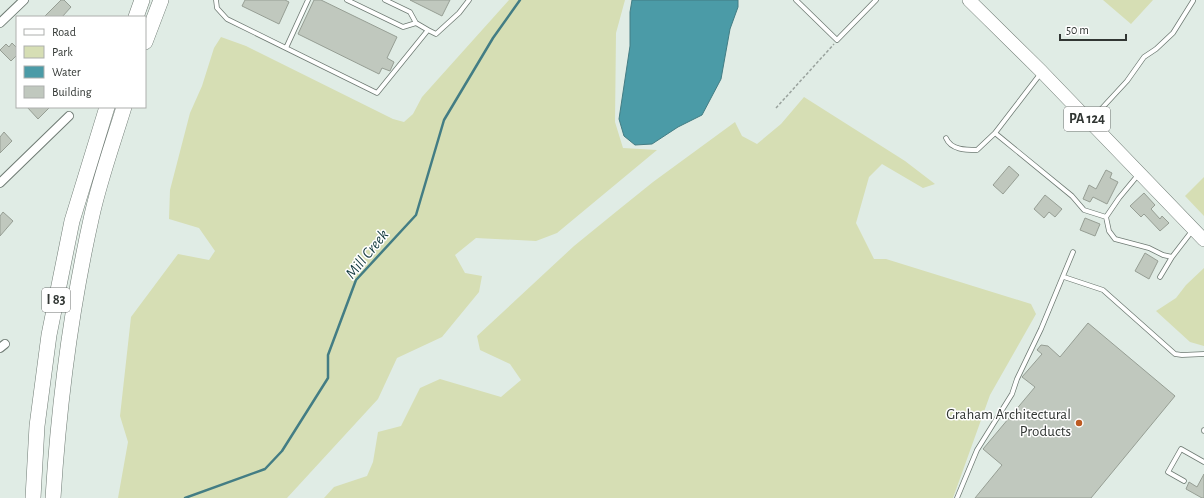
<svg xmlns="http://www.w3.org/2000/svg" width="1204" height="498" viewBox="0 0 1204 498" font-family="'Alegreya Sans',sans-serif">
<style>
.green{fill:#d6deb4}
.water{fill:#4b9ba7;stroke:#437d84}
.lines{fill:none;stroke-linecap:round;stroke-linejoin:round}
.stream{stroke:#437d84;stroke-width:2.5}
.building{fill:#c0c8be;stroke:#969e94}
.service-casing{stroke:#6f7b74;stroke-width:5.5}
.minor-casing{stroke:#6f7b74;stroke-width:10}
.primary-casing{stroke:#6f7b74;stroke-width:14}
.motorway-casing{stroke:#6f7b74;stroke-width:16}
.path{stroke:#99a29d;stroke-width:1.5;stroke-dasharray:3 2;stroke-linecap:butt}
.service{stroke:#fff;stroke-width:4}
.minor{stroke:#fff;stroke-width:8}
.primary{stroke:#fff;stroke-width:13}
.motorway{stroke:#fff;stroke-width:15}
.poi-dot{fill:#bd5a21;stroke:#fff;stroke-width:1.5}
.labels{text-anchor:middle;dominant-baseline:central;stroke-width:3;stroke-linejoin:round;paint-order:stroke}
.shield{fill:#fff;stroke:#6f7270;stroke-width:1}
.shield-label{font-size:14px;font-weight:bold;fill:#313633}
.poi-label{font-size:15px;fill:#313633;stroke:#fff;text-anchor:end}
.water-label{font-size:16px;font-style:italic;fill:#11383d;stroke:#fff}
</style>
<rect width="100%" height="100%" fill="#e0ece5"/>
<path class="green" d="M509,0H625L616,33L615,122L623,148L657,150L557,233L536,241L476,238L455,255L465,273L482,276L479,292L442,337L397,358L378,399L287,498H118L128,442L120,416L131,317L178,254L209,260L215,251L199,228L169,219L170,190L190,113L202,86L214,48L221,37L246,46L393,119L404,122L413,114L422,97L439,78Z
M1103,0H1153L1131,24Z
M804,97L905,161L935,184L923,188L882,164L869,177L856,223L874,259H886L1031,304L1036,314L990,395L953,498H324L334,487L367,476L373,462L378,432L401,426L420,388L440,379L501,397L521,380L510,364L480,350L477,336L574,246L617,211L653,182L735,122L742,136L757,144L781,124Z
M1204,177V216L1185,196Z
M1204,268V346L1190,342L1156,311L1176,298L1186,285Z"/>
<path class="water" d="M632,0H738V7L730,29L721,79L702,115L678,127L652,144L635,145L624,136L619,119L630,46V12Z"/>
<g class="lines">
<path class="stream" d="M185,498L265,469L282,451L328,378V355L356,280L416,215L444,120L493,38L520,0"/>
</g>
<path class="building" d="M61,0H64L71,7L62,17H44Z
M245,0H285L289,2L279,24L242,6Z
M314,0H321L397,37L387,58L394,62L390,71L382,68L379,74L298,34Z
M410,0H450L442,16Z
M12,43L17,48V55L11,61L0,50L6,44L9,47Z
M27,107H50L38,119Z
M4,132L12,141L0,153V137Z
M1009,166L1019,175L1003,194L993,185Z
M1106,170L1112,173L1110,178L1118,182L1107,204L1093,197L1090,202L1083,199L1089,185L1096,189Z
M1144,193L1155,205L1151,209L1160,219L1162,216L1169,223L1160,231L1144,214L1141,217L1130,206Z
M1045,195L1062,209L1055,217L1049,212L1044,218L1034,209Z
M3,212L13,221L0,236V216Z
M1085,218L1100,224L1095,236L1080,230Z
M1145,253L1158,261L1149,279L1135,271Z
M1088,323L1175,396L1091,498H975L1002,465L983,449L1035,387L1022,377L1042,354L1037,350L1041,345L1048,346L1060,357Z
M1204,474V498H1202L1186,489L1189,482L1197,487Z"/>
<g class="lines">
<g class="service-casing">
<path id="service" d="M216,0L217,8L227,19L377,93L428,30L436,34L459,13L469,0
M347,0L403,27L416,23
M385,0L410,12L416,23L428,30
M796,0L837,40L876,0
M286,48L308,0
M1041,73L995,133L1072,196L1084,210L1106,217L1119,198L1138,175
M1091,120L1127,81L1144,57L1156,49L1173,33L1193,1
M946,138C951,150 966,150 977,150L995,133
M1106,217L1109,231L1115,239L1149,248L1163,255L1172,257L1192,231
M1064,277L1103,290L1175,354L1182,355L1204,354
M1160,277L1172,257
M1204,430V431
M1184,481L1168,472L1181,449L1204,462
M957,498L977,450L1012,394L1017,379L1041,329L1073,252"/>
</g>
<g class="minor-casing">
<path id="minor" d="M0,23L24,0
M0,183L69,116
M0,348L5,344"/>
</g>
<g class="primary-casing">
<path id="primary" d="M969,0L1042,72L1204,240"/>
</g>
<g class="motorway-casing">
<path id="motorway" d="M136,17L142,0
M145,42L161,0
M33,498L37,426L49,335L72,221L107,107
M53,498C59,402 71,308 92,215C100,179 113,143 124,107"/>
</g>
<path class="path" d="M776,108L834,44"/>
<use href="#service" class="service"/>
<use href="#minor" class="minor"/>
<use href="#primary" class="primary"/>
<use href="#motorway" class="motorway"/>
</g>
<circle class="poi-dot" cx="1079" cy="423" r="4"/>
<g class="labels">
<g class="shield">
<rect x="1064" y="107" width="46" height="24" rx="3"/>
<rect x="42" y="288" width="28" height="24" rx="3"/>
</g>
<g class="shield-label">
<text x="1087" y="119">PA 124</text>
<text x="56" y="300">I 83</text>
</g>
<g class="poi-label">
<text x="1071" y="414">Graham Architectural<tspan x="1071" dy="17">Products</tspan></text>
</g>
<g class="water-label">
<text transform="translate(367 254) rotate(-51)">Mill Creek</text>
</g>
</g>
<rect x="16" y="16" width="130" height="92" fill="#ffffff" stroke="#adafad"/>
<rect x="24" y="29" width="20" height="6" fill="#ffffff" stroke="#adafad"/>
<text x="52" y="36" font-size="12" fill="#313633">Road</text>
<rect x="24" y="46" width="20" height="12" fill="#d6deb4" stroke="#adafad"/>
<text x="52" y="56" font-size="12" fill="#313633">Park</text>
<rect x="24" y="66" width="20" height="12" fill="#4b9ba7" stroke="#adafad"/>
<text x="52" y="76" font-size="12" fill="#313633">Water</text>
<rect x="24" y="86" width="20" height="12" fill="#c0c8be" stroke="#adafad"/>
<text x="52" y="96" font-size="12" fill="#313633">Building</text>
<path d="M1060 34v6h66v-6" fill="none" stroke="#313633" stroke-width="2"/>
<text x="1066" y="34" font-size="12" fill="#313633" stroke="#ffffff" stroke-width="3" paint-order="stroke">50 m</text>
</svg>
